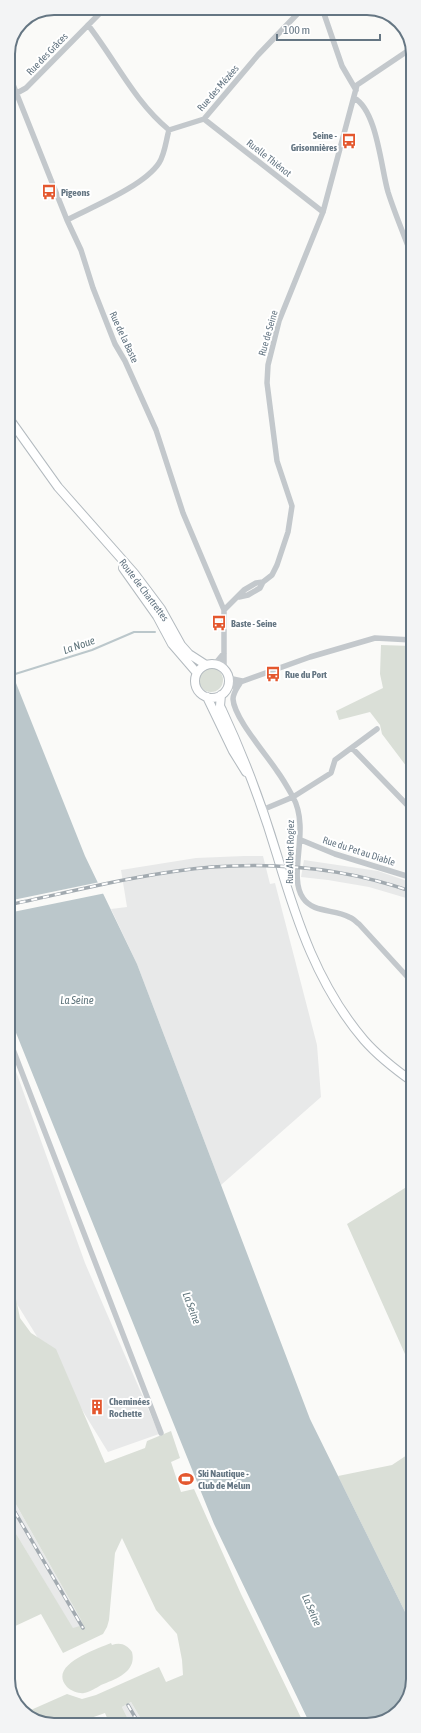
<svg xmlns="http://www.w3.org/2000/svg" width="421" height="1733" viewBox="0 0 421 1733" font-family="'Asap Condensed',sans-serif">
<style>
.built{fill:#e8e9e9}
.green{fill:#dadfd7}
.water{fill:#bbc7cb}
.pier{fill:#fafaf8}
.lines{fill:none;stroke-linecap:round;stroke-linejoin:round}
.stream{stroke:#bbc7cb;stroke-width:2}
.secondary-casing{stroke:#b3babf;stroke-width:10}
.street{stroke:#c3c8cc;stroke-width:5.5}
.secondary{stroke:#fff;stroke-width:8}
.rail-casing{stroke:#a2aab0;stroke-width:3.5}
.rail{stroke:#fff;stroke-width:2;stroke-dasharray:6;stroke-linecap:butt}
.labels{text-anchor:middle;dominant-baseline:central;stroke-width:4;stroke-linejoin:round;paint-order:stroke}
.street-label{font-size:10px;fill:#657683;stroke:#fff}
.poi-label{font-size:10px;font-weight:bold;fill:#657683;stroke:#fff;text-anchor:start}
.water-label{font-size:11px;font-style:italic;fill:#60757c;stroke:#fff}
.rim{fill:none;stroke:#657683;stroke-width:2}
</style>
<rect width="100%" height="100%" fill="#fafaf8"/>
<path class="built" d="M244,856H263L270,884L275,883L317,1045L321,1097L221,1185L137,964L111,909L127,907L121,870L196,858Z
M304,860L378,871L413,883V900L369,887L328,880L301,877Z
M9,1052L85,1263L159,1434L108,1452L9,1291Z
M9,1492L80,1618L83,1625L73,1629L9,1522Z
M131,1702L144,1724L131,1725L122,1707Z"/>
<path class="green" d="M381,645L412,646L413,775L382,734L380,725L370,712L339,720L336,711L383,688L380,674Z
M199 680a12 12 0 1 1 24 0a12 12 0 1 1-24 0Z
M413,1183V1372L347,1224Z
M9,1281L15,1294L20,1318L31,1333L56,1349L105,1463L145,1448L147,1441L171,1431L180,1458L171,1462L181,1492L194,1489L241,1594L304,1724H144L131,1702L122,1707L131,1725H110L105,1713L71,1725H48L24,1713L67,1694L82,1699L96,1695L159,1667L166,1682L183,1675L182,1660L177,1634L156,1610L122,1538L115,1553L109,1620L107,1627L103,1634L63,1653L41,1614L11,1628L10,1617L14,1600L9,1584V1522L73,1628L83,1625L80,1618L9,1492Z
M413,1451V1628L338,1476L392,1465Z
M111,1643L112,1645C121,1642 127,1645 132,1652C137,1672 116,1679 101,1685C96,1688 90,1692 84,1693C80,1694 71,1691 67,1687C47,1665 97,1649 111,1643Z"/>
<path class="water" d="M8,663L85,856L137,964L310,1419L413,1628V1679L402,1709L376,1724H310L214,1524L8,1013Z"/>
<path class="pier" d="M100,882L106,893L8,913V901Z"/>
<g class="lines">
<path class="stream" d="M12,675L92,650L134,632H155"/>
<g class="secondary-casing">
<path id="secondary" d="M8,417L58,487L134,573L161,609L181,645L189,654L206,665
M123,568L157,616L172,644L197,673
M195 681a17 17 0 1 1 34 0a17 17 0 1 1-34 0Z
M221,695L220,706L222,710C244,757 262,805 277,855C297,922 318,986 364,1040C378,1056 396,1070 413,1082
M207,697L233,751L246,772"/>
</g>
<path class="street" d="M322,8L342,66L356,90
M88,25C116,61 134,101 169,130
M8,72L67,220L81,250L93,288L115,344L125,361L156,430L183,513L224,610
M17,93L26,88L105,8
M354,98C377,110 381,168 388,192C395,214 404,235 412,256
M204,119L323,212
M67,220C92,207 144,186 159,163C165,154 166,140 169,130L204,119L258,55L303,8
M239,597L248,595L260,588L263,582L272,575L277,565L288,532L292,506L277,461L267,383L268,365L279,321L323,212L357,85L412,48
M215,664L224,653
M224,670V610L244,590L256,583L263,582
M228,678L242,681
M240,683C237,688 233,693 233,699C234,718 266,754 277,771C283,779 288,788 293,797C311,830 287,875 303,898C313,913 334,909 349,917C353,918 356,922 359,924L413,983
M225,691L235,684L310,657L375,638L412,640
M352,748L413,811
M262,810L293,797L331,773L335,760L377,729
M301,840L335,854L413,878
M9,1039L161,1433"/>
<use href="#secondary" class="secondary"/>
<g class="rail-casing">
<path id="rail" d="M8,905C75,891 143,873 212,867C279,862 349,869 413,892
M9,1502L83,1628
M128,1705L139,1724"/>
</g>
<use href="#rail" class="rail"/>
</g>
<defs>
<g id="bus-bare" transform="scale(1.2)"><path d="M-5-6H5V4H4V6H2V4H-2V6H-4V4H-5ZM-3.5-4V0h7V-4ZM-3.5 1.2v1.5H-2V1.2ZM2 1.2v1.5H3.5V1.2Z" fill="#e4572e" stroke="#fff" stroke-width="2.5" paint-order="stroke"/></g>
<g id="building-bare" transform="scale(1.2)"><path d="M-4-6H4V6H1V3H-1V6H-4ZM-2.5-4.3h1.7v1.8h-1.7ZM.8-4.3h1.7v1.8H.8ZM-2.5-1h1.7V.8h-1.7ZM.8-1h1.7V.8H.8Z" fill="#e4572e" stroke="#fff" stroke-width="2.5" paint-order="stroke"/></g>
<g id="stadium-bare" transform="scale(1.2)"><path d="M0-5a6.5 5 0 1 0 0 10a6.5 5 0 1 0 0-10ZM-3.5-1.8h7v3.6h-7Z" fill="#e4572e" stroke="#fff" stroke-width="2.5" paint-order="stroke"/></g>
</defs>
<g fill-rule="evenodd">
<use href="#bus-bare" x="349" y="141"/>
<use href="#bus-bare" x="49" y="192"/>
<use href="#bus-bare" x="219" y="623"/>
<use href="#bus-bare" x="273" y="674"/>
<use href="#building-bare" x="97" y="1407"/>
<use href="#stadium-bare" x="186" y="1479"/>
</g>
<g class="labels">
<g class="street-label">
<text transform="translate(47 54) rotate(-46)">Rue des Grâces</text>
<text transform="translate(218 88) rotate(-49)">Rue des Mézées</text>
<text transform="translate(269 158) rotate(38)">Ruelle Thiénot</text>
<text transform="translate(268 333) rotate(-74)">Rue de Seine</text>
<text transform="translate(124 337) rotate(65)">Rue de la Baste</text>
<text transform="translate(144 590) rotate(53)">Route de Chartrettes</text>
<text transform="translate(359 851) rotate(18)">Rue du Pet au Diable</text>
<text transform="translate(290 852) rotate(-89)">Rue Albert Rogiez</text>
</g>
<g class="poi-label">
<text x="337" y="135" text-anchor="end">Seine -<tspan x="337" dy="12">Grisonnières</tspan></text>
<text x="61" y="192">Pigeons</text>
<text x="231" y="623">Baste - Seine</text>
<text x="285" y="674">Rue du Port</text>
<text x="109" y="1401">Cheminées<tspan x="109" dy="12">Rochette</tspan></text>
<text x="198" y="1473">Ski Nautique -<tspan x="198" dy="12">Club de Melun</tspan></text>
</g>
<g class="water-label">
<text transform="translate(79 645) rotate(-19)">La Noue</text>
<text x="77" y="1000">La Seine</text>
<text transform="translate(192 1308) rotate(70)">La Seine</text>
<text transform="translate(312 1610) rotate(67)">La Seine</text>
</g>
</g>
<path d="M0 0H421V1733H0ZM54 15H367A39 39 0 0 1 406 54V1679A39 39 0 0 1 367 1718H54A39 39 0 0 1 15 1679V54A39 39 0 0 1 54 15Z" fill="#f3f4f5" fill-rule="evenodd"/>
<path class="rim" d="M54 15H367A39 39 0 0 1 406 54V1679A39 39 0 0 1 367 1718H54A39 39 0 0 1 15 1679V54A39 39 0 0 1 54 15Z"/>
<path d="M277 34v6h103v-6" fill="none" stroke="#657683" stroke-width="2"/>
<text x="283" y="34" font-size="12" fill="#657683" stroke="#ffffff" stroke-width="3" paint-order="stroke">100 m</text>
</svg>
